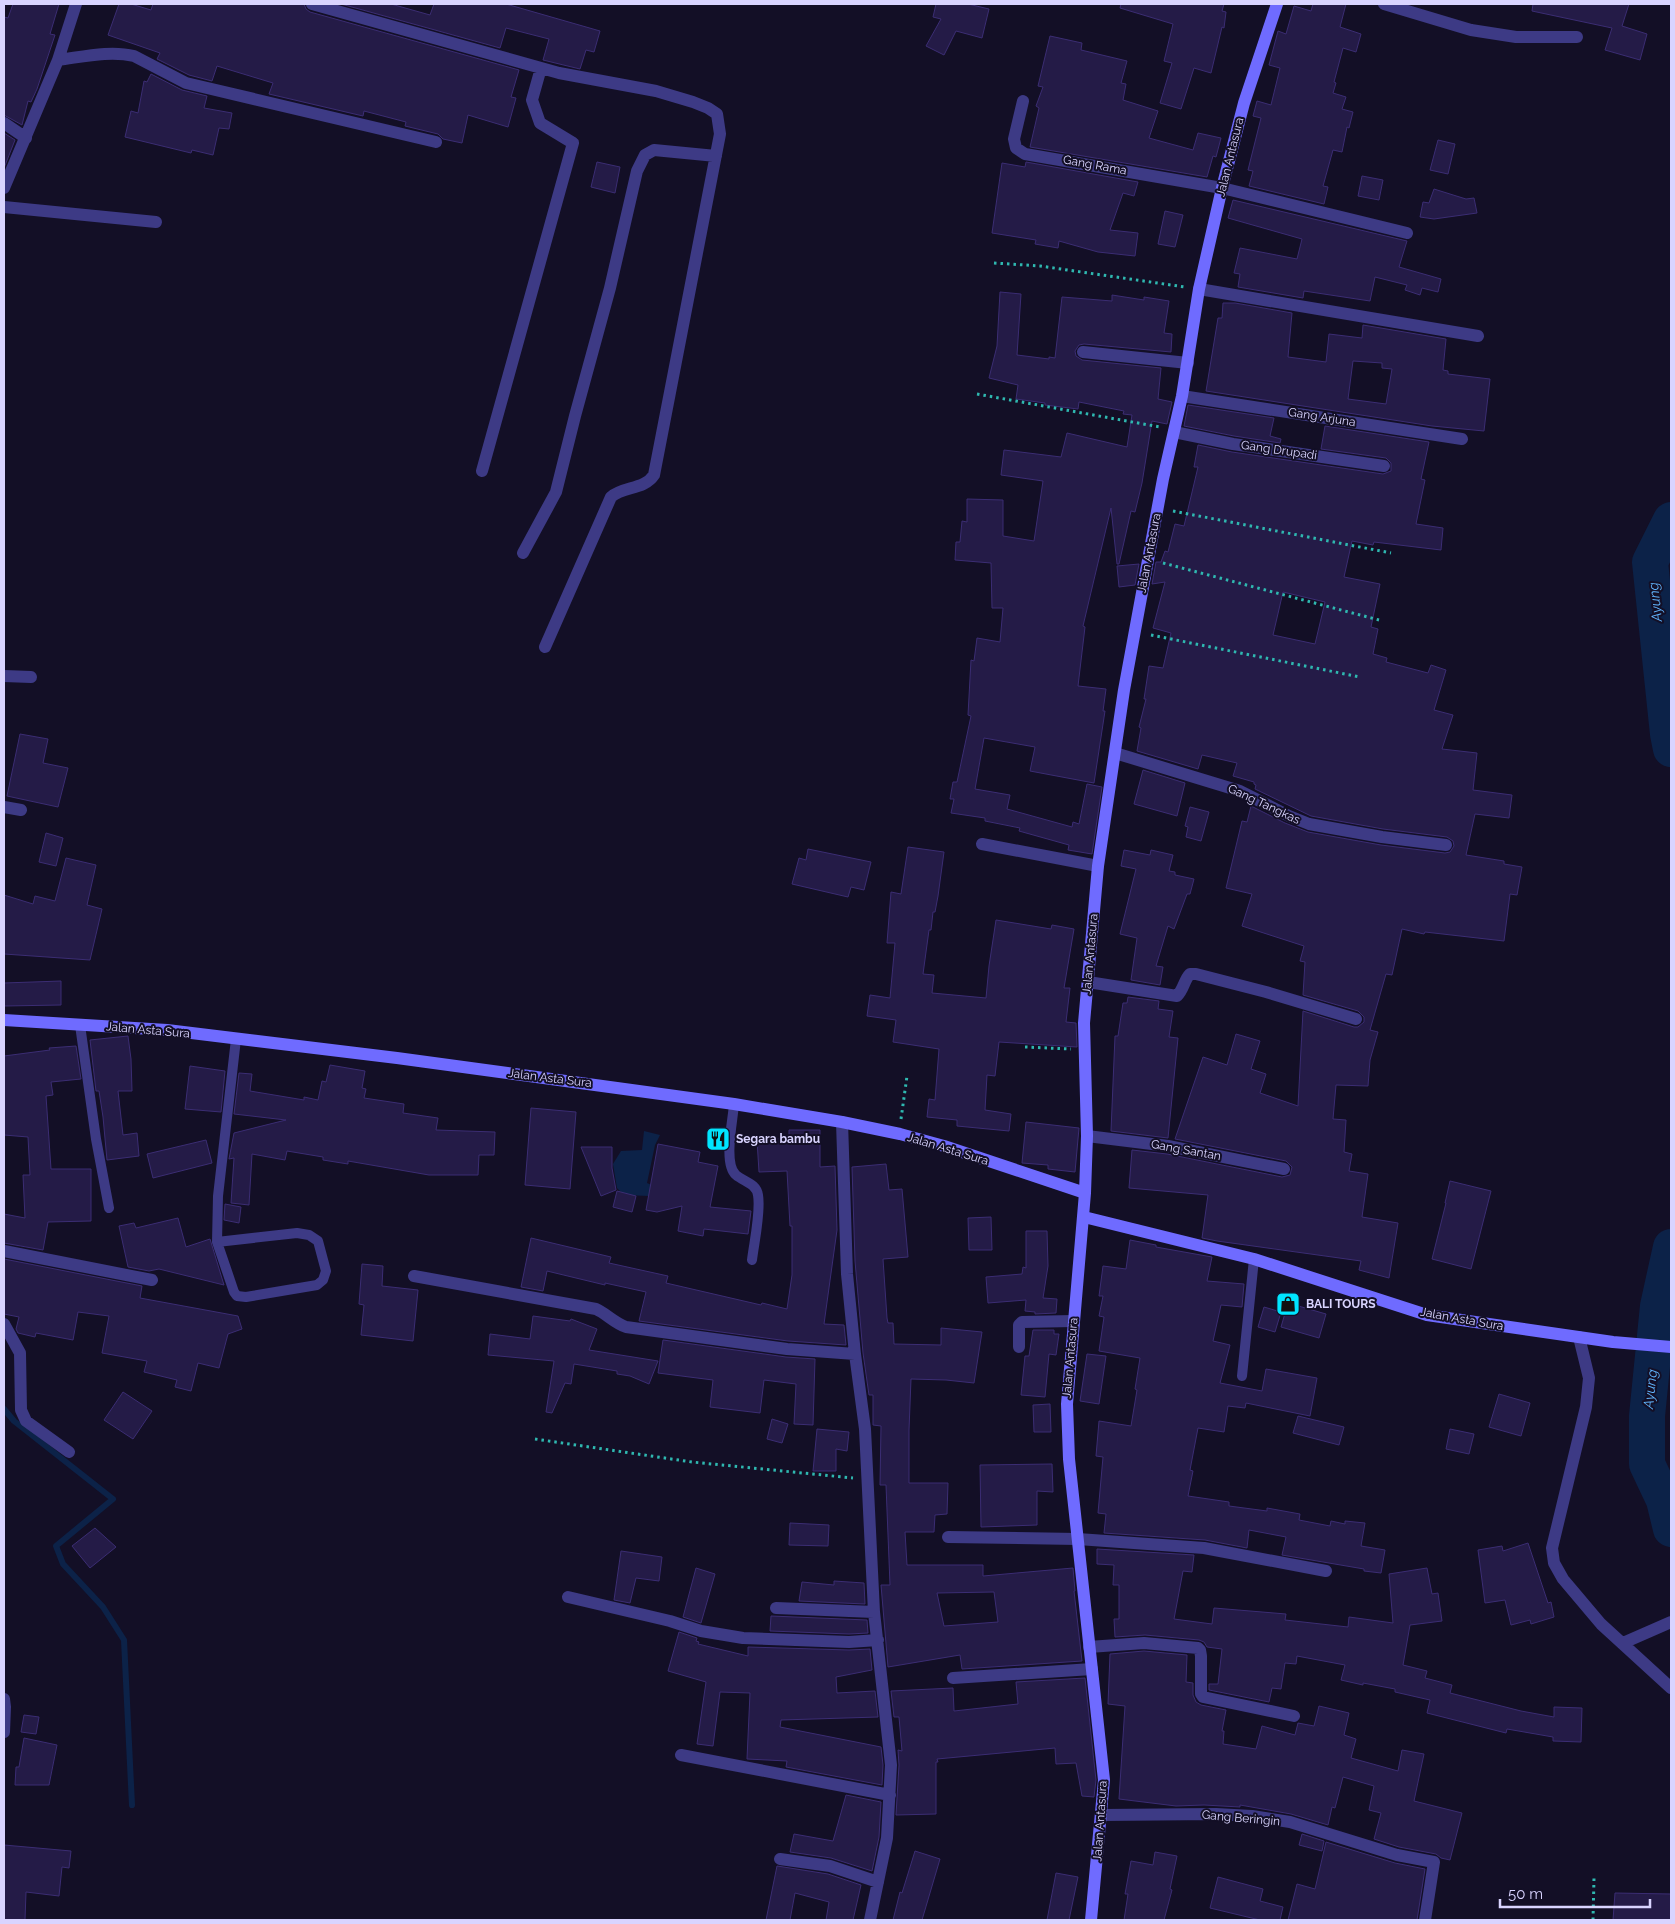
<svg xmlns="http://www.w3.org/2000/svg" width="1675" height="1924" viewBox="0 0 1675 1924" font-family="Raleway,sans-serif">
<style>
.water{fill:#0c2248}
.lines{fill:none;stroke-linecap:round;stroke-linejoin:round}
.stream{stroke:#0c2248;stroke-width:6}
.river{stroke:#0c2248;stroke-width:36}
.building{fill:#241b47;stroke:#3b2d73;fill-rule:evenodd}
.path{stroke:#2fb8b0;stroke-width:3;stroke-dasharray:2.5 4;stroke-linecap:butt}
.lane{stroke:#3d3a85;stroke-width:10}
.street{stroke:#3d3a85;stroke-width:12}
.secondary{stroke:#6f6bff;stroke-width:12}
.labels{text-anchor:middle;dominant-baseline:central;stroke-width:4;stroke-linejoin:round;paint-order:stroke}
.street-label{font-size:12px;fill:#d9d4ff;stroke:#130f26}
.poi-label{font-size:12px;font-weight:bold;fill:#d9d4ff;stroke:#130f26;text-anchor:start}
.water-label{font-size:14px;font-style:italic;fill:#62b6ff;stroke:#130f26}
</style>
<rect width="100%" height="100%" fill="#130f26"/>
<path class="water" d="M644,1131L660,1135L655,1145L647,1183L656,1187L649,1196L624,1195L617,1188L613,1164L621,1151L642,1150Z"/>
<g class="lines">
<path class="stream" d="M4,1409L14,1421L113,1499L56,1546L63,1564L103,1607L124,1640L132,1805"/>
<path class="river" d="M1671,520L1650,562L1668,734L1671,749
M1671,1247L1658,1306L1647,1416V1464L1664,1500L1671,1529"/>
</g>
<path class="building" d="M13,4H59L50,34L55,35L37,89L31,102L28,101L22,125L4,115V17L8,18Z
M119,4H131L151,10L153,4H304L306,9L310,12L519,70L511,97L516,98L508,127L468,115L462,143L443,139L438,134L405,126L406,122L364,111L363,116L269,94L273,83L217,66L212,81L189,75L157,59L160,53L108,35Z
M341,4H391L430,15L434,4H506L600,31L594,52L586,50L580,69L543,60L549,39L506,28L500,48Z
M936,4H968L989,9L982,38L956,31L944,55L926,46L941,19L933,17Z
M1121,4H1224L1222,11L1226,12L1224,28L1222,27L1211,73L1194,68L1181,109L1160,103L1172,63L1164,61L1173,24L1120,8Z
M1313,4H1346L1340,27L1361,34L1356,52L1343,48L1334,82L1336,83L1333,93L1346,97L1342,109L1353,112L1349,128L1347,127L1342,152L1333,150L1323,186L1328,187L1324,204L1249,186L1253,171L1248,170L1261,118L1253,116L1257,101L1271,105L1280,68L1269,65L1278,31L1286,34L1294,6L1311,11Z
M1533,4H1629L1622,26L1647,34L1640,60L1605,50L1612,28L1532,11Z
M1050,36L1082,43L1081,50L1127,61L1121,83L1126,84L1123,100L1158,111L1149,138L1193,150L1198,133L1221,138L1216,157L1213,156L1207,177L1030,147L1039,108L1036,106L1043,87L1038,86Z
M151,74L182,90L207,96L204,108L232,113L229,129L219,128L213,155L192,150L191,153L125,137L131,111L138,113L144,81L147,82Z
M4,133L15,140L4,168Z
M1438,140L1455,144L1448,174L1430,170Z
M597,162L620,167L615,193L591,187Z
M1026,162L1138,182L1134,196L1123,193L1110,230L1138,233L1135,256L1098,252L1059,241L1058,248L1035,244L1036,240L992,233L1002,163L1025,167Z
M1362,176L1383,180L1379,200L1358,196Z
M1434,189L1466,199L1474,198L1477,213L1434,219L1420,217L1423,202L1429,203Z
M1233,200L1407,241L1399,267L1441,279L1438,292L1422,288L1420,295L1405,290L1407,285L1375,277L1370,301L1304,291L1303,298L1238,287L1240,274L1234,273L1240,248L1297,259L1302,239L1228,218Z
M1165,211L1183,215L1175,247L1158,244Z
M1000,292L1021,294L1017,355L1049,359V357L1055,358L1062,297L1112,301V295L1144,300V297L1169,301L1164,333L1172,334L1171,352L1084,344L1079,345L1075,351L1076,356L1082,360L1161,368L1158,399L1172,402L1167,424L1152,421L1142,483L1135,512L1131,511L1119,564H1117L1111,508L1083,626L1085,627L1078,686L1106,689L1103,711H1105L1094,783L1030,771L1035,747L984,738L975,789L1010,795L1007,809L1072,827L1073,822L1079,824L1087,784L1102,787L1092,854L1068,850L1069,845L1019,831L1020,828L985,821V818L951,813L954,799H950L953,782H957L971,716L968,715L971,660L974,661L977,638L1000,642L1003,608H992L991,563L955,560L956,542H960L962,521L967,522V499L1003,500V536L1034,541L1043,481L1001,475L1004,450L1061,457L1067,433L1127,447L1132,415L1123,414L1124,411L1079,402L1078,409L1045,405V403L1016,399L1018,385L989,378L997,346Z
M1223,303H1235L1292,313L1288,357L1326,362L1329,334L1362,338L1363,325L1446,339L1443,370L1448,371V374L1490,379L1484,431L1432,426L1206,391L1218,318H1222ZM1353,361L1382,363V368L1392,369L1386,404L1348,399Z
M1188,405L1274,418L1270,436L1281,439L1280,443L1234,436L1184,426Z
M1325,426L1429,442L1421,479L1425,480L1416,524L1443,528L1441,550L1374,542L1373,545L1352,541L1344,577L1380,584L1371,627L1378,629L1373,654L1387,658L1386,662L1428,673L1431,665L1446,670L1434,710L1453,715L1442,749L1477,753L1473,790L1512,795L1509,818L1475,814L1466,855L1504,861V864L1522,867L1517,895L1510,894L1504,941L1425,932L1424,934L1402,929L1392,975L1386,974L1370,1030L1378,1032L1370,1060L1368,1086L1336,1085L1333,1119L1346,1120L1344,1152L1352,1154L1349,1171L1368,1174L1362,1217L1398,1223L1389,1278L1359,1270L1361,1261L1217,1241L1202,1238L1208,1195L1129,1188L1132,1150L1167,1154L1282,1177L1290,1175L1292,1167L1286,1161L1175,1139L1203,1057L1227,1065L1236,1034L1260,1041L1251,1069L1266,1074L1260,1093L1298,1106L1303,1011L1354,1027H1358L1364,1022V1017L1358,1011L1303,995L1305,962L1300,961L1304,946L1242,926L1252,894L1226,888L1242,821L1247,822L1251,806L1285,823L1308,832L1381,845L1445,853L1450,852L1454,846L1453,841L1447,837L1383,829L1311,816L1255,789L1256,785L1254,784V782L1233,776L1237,763L1202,755L1198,769L1137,751L1141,728L1139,727L1146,699H1144L1149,666L1163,668L1171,633L1153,628L1165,582L1152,584L1156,562H1161L1165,551L1168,552L1175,524L1184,526L1198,467H1194L1198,445L1232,452L1383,474L1391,471V463L1386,458L1321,449ZM1283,592L1325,602L1315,644L1273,635Z
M1139,564L1135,585L1119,587L1117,566Z
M20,734L48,739L43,763L68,768L58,807L7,796Z
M1143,770L1185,783L1177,816L1134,804Z
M1190,807L1209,812L1201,841L1186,837L1188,827L1185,826Z
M46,833L63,838L56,866L39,862Z
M908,847L944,852L938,896L935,912H933L931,930H929L923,974L934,975L932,993L986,998L989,966L996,920L1051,929L1052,925L1074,929L1064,988H1070L1066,1022L1076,1023L1077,1047L999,1042L995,1076L987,1075L985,1110L1011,1114L1009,1131L957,1126V1120L927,1117L929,1099L935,1100L939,1049L893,1042L896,1020L867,1016L870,995L890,998L895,943H887L891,892L901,894Z
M808,849L871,862L864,890L851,887L848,897L792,884L799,858L806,860Z
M1124,850L1150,855L1151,850L1173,855L1169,871L1175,872V875L1194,879L1190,894H1187L1174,929L1168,926L1156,966L1163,967L1160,985L1131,980L1137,938L1120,934L1136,869L1121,866Z
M66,858L96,865L87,905L102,909L90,960L4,954V895L33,904L35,896L55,901Z
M61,981V1005L4,1006V983Z
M1128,997L1159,1001L1158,1009L1173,1011L1169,1037L1178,1038L1168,1138L1111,1131L1115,1036H1118L1123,1003H1127Z
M128,1036L131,1059L132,1091H118L123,1135L137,1133L139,1156L107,1160L103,1117L99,1091H96L90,1040Z
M76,1046L81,1079L51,1082L53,1095L46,1096L51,1169H91V1221L48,1222L43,1250L4,1243V1214L25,1218L23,1175H30L28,1137L4,1135V1056L50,1050L49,1048Z
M330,1065L365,1071L362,1088L366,1089L364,1098L404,1104L403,1113L438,1118L436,1130L495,1132L494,1155H479L478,1175H429L348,1161V1164L323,1160V1157L287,1151L285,1160L252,1154L249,1205L231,1203L234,1158L229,1159L234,1133L286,1120L234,1114L239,1073L252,1074L250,1091L304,1100V1097L318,1100L322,1081L326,1082Z
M190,1066L225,1071L221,1112L185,1109Z
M531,1108L576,1112L570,1189L525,1185Z
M1026,1122L1079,1128L1075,1172L1048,1169V1165L1022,1163Z
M789,1130H820V1167L835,1166L837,1230L824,1324L844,1325L846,1345L788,1341L639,1321L646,1292L605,1283V1285L547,1271L543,1291L521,1287L531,1238L611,1257L609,1263L668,1276L666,1283L761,1305L762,1303L787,1309L792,1275V1226H790L787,1171L759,1172L757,1140L789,1138Z
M206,1140L212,1163L153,1178L147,1154Z
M658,1144L700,1152L698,1162L718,1166L710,1207L751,1211L748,1234L704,1229L703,1236L678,1231L682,1206L657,1212L646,1210Z
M581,1147H612V1168L616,1190L601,1196Z
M886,1164L889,1190L902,1189L908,1257L883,1259L887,1318L888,1323H893L894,1344L941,1345V1328L982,1332L974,1383L946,1380L911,1379L909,1430V1483H948L947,1514L935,1515L934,1532H905L907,1565H983V1576L1073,1568L1075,1591H1074L1082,1661L962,1669L960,1655L888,1667L881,1585H890L886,1485H880L881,1426L873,1425V1395H869L863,1353L855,1261L852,1167ZM994,1592L998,1622L944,1626L937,1593Z
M1450,1181L1491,1191L1471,1269L1432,1259L1446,1203H1445Z
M617,1191L636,1196L632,1212L613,1207Z
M225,1204L241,1207L239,1223L224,1220Z
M991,1217L992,1250H969L968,1218Z
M178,1218L186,1247L210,1239L224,1285L159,1269L149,1271L128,1267L119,1226L134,1223L136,1228Z
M1026,1231H1047L1048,1266L1043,1298L1057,1299L1056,1313L1035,1314V1312L1025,1311L1026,1300L988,1303L986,1277L1022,1274L1023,1267L1026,1268Z
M1130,1240L1156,1245V1247L1212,1257L1207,1281L1244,1284L1242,1307L1221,1305L1213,1341L1230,1345L1220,1383L1262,1391L1266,1369L1317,1378L1310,1416L1246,1403L1245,1408L1228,1406L1224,1432L1198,1428L1190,1470L1193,1471L1188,1496L1229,1502V1506L1267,1511V1508L1300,1514L1299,1520L1330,1526L1331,1521L1345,1524V1521L1365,1523L1361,1546L1385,1550L1381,1573L1364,1571V1569L1282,1555L1286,1537L1249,1530L1247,1548L1205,1540L1104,1533L1106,1514L1098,1513L1103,1457L1096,1456L1099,1421L1131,1426L1137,1390L1135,1389L1140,1358L1099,1351L1104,1317L1099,1316L1103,1296H1099L1103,1266L1126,1269Z
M4,1259L142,1286L140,1298L238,1316L242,1329L228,1334L219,1368L198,1363L191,1391L175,1387L177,1380L144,1372L147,1361L102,1353L109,1316L78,1312L73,1340L36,1333L35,1337L18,1333L16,1329L19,1317L4,1314Z
M362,1264L383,1266L382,1286L418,1290L413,1341L361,1335L364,1305L359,1304Z
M1288,1303L1326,1314L1319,1338L1281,1327Z
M1264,1307L1281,1312L1275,1332L1258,1327Z
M533,1316L570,1321L571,1319L597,1329L589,1350L658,1361L649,1384L630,1376L617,1374V1371L574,1364L571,1384L565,1383L552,1413L546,1412L554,1361L488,1355L490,1334L530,1339Z
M1033,1330H1054V1334H1059L1056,1355L1049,1354L1045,1397L1021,1395L1025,1356H1029Z
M663,1340L786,1357L815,1359L813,1425L794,1424L796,1384L764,1380L760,1413L710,1407L713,1380L658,1373Z
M1087,1354L1106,1356L1099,1404L1080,1401Z
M123,1392L152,1411L133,1439L104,1420Z
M1499,1394L1530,1403L1521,1436L1489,1427Z
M1050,1404L1051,1432H1034L1033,1405Z
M1298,1416L1344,1427L1339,1445L1293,1433Z
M772,1419L788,1424L782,1443L767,1439Z
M817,1429L849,1432L847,1451L836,1449V1471H813Z
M1450,1429L1474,1434L1469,1454L1446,1449Z
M1052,1464L1053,1492L1037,1491V1525L981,1527L980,1465Z
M790,1523L829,1525L828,1546L789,1545Z
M95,1528L116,1547L90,1568L72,1546Z
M1528,1543L1548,1603L1551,1602L1554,1617L1531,1624L1530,1620L1511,1625L1505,1600L1485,1603L1478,1550L1502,1546L1503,1551Z
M1097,1549L1194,1555L1192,1572L1183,1571L1174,1619L1212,1624L1214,1608L1286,1614L1285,1620L1348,1627L1349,1617L1393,1623L1389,1574L1427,1568L1432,1594L1438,1593L1442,1621L1410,1625L1403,1665L1427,1671L1425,1678L1452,1685L1450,1693L1521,1711L1554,1717V1707L1582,1708L1581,1742L1553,1741V1737L1507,1729L1506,1733L1427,1713L1430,1700L1395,1692V1689L1363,1683V1685L1341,1680L1345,1665L1297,1656L1296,1664L1285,1663L1281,1689L1272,1688L1269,1702L1209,1690V1684H1218L1222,1649L1207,1647L1204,1642L1199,1640L1145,1635L1115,1637L1114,1619H1119V1585H1113L1114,1565L1097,1564Z
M621,1551L662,1557L659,1581L636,1578L630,1603L614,1600Z
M696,1568L715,1574L701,1623L683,1617Z
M834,1581L864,1583L865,1604L799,1601L802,1582L834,1585Z
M771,1616L867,1620L868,1633L849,1634L770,1631Z
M679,1632L697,1638L696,1641L699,1642L698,1644L748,1656V1647L849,1650L870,1649L872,1670L836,1677L837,1693L875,1691L878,1717L781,1720L780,1727L881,1747L883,1765L882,1785L786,1767L787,1761L747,1759L750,1693L720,1692L713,1746L697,1744L706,1682L668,1671Z
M1144,1651L1187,1655L1186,1682L1193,1683V1695L1196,1702L1201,1705L1226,1710L1222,1731H1224L1223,1744L1256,1749L1262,1726L1295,1735L1298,1723L1314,1726L1319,1706L1349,1713L1344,1735L1356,1739L1351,1758L1398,1771L1402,1750L1424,1754L1414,1801L1462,1813L1450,1860L1441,1858L1436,1854L1399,1847L1374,1839L1381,1813L1369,1810L1374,1786L1343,1777L1335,1808L1332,1807L1328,1825L1291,1814L1240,1805V1807L1204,1805L1176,1806L1119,1799L1125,1706L1108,1704L1110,1654Z
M1085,1678L1096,1780L1094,1797L1082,1796L1076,1763L1056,1764L1055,1748L937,1759L938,1762H936V1814L896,1815L899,1765L898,1750L902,1751L899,1717H894L891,1691L953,1688L954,1711L1018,1704L1016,1682Z
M24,1715L39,1717L36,1734L21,1732Z
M24,1738L57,1745L49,1785H15L16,1767H19Z
M846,1795L881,1802L879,1837L872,1871L831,1858L790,1852L794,1834L833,1841Z
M1302,1834L1324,1841L1322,1851L1299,1845Z
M1326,1842L1395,1863L1425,1869L1417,1920H1288L1297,1884L1315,1889Z
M4,1845L71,1851L69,1868L62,1867L59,1896L26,1892L25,1920H4Z
M915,1851L940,1859L922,1920H893L900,1892L902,1893Z
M1155,1852L1177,1856L1170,1889L1172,1890L1164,1920H1124L1128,1894H1125L1131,1861L1153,1865Z
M777,1866L828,1874L861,1885L853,1920H826L829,1902L795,1893L790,1920H766Z
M1056,1873L1078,1877L1069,1920H1047Z
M1218,1877L1263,1889L1260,1901L1283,1907L1280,1920H1260L1210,1908Z
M1615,1893L1671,1894V1920H1613Z"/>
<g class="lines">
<path class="path" d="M994,263L1040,266L1185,287
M977,394L1160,427
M1173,511L1391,553
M1163,563L1379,620
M1151,635L1360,677
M1025,1047L1071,1049
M901,1119L907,1076
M535,1439L692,1462L853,1478
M1593,1920L1594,1878"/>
<path class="lane" d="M80,1025L96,1139L109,1208
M734,1104C733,1120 723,1164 736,1175C744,1182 756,1183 758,1195C761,1212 754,1243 752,1260
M217,1242L297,1233L309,1235L318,1241L326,1271L323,1280L317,1285L246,1297L237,1296L234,1292L217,1242L218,1196L236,1039
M1242,1376L1254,1259"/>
<path class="street" d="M312,4L559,73L656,91L693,102L708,108L717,114L720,134L654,475C644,490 624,486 611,497L545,647
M1384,4L1471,30L1516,37H1577
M58,60C82,57 110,50 134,56L186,83L436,142
M1023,101L1014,139L1016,148L1025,154L1222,188L1407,233
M4,123L26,138
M4,188L58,60L76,4
M4,207L156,222
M1199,289L1478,336
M1083,352L1188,363
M1182,396L1462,439
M1174,432L1233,444L1384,466
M482,471L573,143L540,123L532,100L541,68
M523,553L556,492L575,416L610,288L637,171L645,155L654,150L716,156
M4,676L31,677
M1115,753L1240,791L1289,816L1309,824L1382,837L1446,845
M4,807L21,810
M982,844L1098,866
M1088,982L1177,996C1184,989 1184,980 1190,974H1196L1266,992L1356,1019
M842,1122L847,1274L855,1354L865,1429L874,1612L891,1765L887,1838L870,1920
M1087,1136L1168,1146L1284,1169
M4,1251L152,1280
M414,1276L596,1309C607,1314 613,1322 626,1327L787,1349L855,1354
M4,1324L20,1353L21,1410L26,1421L69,1452
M1579,1337L1589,1378L1586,1407L1552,1548L1554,1563L1563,1579L1601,1624L1671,1688
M1019,1347V1325L1022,1322L1073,1321
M948,1537L1078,1539L1204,1548L1326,1571
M568,1597L670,1621L701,1631L743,1638L849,1642L878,1640
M776,1608L874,1612
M1623,1643L1671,1622
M1089,1647L1144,1643L1198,1648L1200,1650L1201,1656V1694L1203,1697L1294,1716
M953,1678L1092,1669
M4,1699L5,1707L4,1732
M681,1755L890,1795
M1102,1815L1216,1814L1252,1816L1290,1822L1397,1855L1434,1862L1425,1920
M780,1859L830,1866L878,1882"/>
<path class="secondary" d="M4,1020L167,1030L397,1058L734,1104L842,1122L900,1134L944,1146L1085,1193
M1084,1217L1254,1259L1427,1315L1613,1342L1671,1347
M1091,1920L1104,1780L1069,1459L1067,1404L1085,1193L1087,1136L1084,1023L1098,866L1124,690L1163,479L1182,396L1199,289L1222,188L1244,103L1277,4"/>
</g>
<defs>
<g id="restaurant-square" transform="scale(1.25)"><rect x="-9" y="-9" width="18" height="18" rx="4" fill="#00e5ff" stroke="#130f26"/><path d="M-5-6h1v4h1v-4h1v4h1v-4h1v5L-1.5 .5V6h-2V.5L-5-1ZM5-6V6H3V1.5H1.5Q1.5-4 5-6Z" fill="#111"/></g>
<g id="shop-square" transform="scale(1.25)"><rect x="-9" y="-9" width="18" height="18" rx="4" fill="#00e5ff" stroke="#130f26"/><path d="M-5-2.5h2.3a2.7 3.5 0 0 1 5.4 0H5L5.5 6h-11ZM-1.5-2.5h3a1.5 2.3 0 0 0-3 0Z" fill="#111"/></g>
</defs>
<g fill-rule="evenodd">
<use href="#restaurant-square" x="718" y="1139"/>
<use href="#shop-square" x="1288" y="1304"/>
</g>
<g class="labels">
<g class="street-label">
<text transform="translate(1230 157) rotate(-76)">Jalan Antasura</text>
<text transform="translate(1095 165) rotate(10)">Gang Rama</text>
<text transform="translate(1322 417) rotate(9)">Gang Arjuna</text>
<text transform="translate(1279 450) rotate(8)">Gang Drupadi</text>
<text transform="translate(1149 553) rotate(-79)">Jalan Antasura</text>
<text transform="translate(1264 804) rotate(25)">Gang Tangkas</text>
<text transform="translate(1090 954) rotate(-85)">Jalan Antasura</text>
<text transform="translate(148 1030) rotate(5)">Jalan Asta Sura</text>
<text transform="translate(550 1078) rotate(7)">Jalan Asta Sura</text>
<text transform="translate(948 1149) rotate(17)">Jalan Asta Sura</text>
<text transform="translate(1186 1150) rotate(10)">Gang Santan</text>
<text transform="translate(1462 1319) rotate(10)">Jalan Asta Sura</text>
<text transform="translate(1070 1358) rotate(-85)">Jalan Antasura</text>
<text transform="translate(1241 1818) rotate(5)">Gang Beringin</text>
<text transform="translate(1100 1821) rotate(-86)">Jalan Antasura</text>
</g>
<g class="poi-label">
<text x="736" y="1139">Segara bambu</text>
<text x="1306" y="1304">BALI TOURS</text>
</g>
<g class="water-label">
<text transform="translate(1655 602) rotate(-96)">Ayung</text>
<text transform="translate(1650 1389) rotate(-84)">Ayung</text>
</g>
</g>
<rect width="1675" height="1924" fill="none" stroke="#d9d4ff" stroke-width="10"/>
<path d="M1500 1899v8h150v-8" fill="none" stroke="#d9d4ff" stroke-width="2.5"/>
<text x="1508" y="1899" font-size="15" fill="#d9d4ff" stroke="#130f26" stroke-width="4" paint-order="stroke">50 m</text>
</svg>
